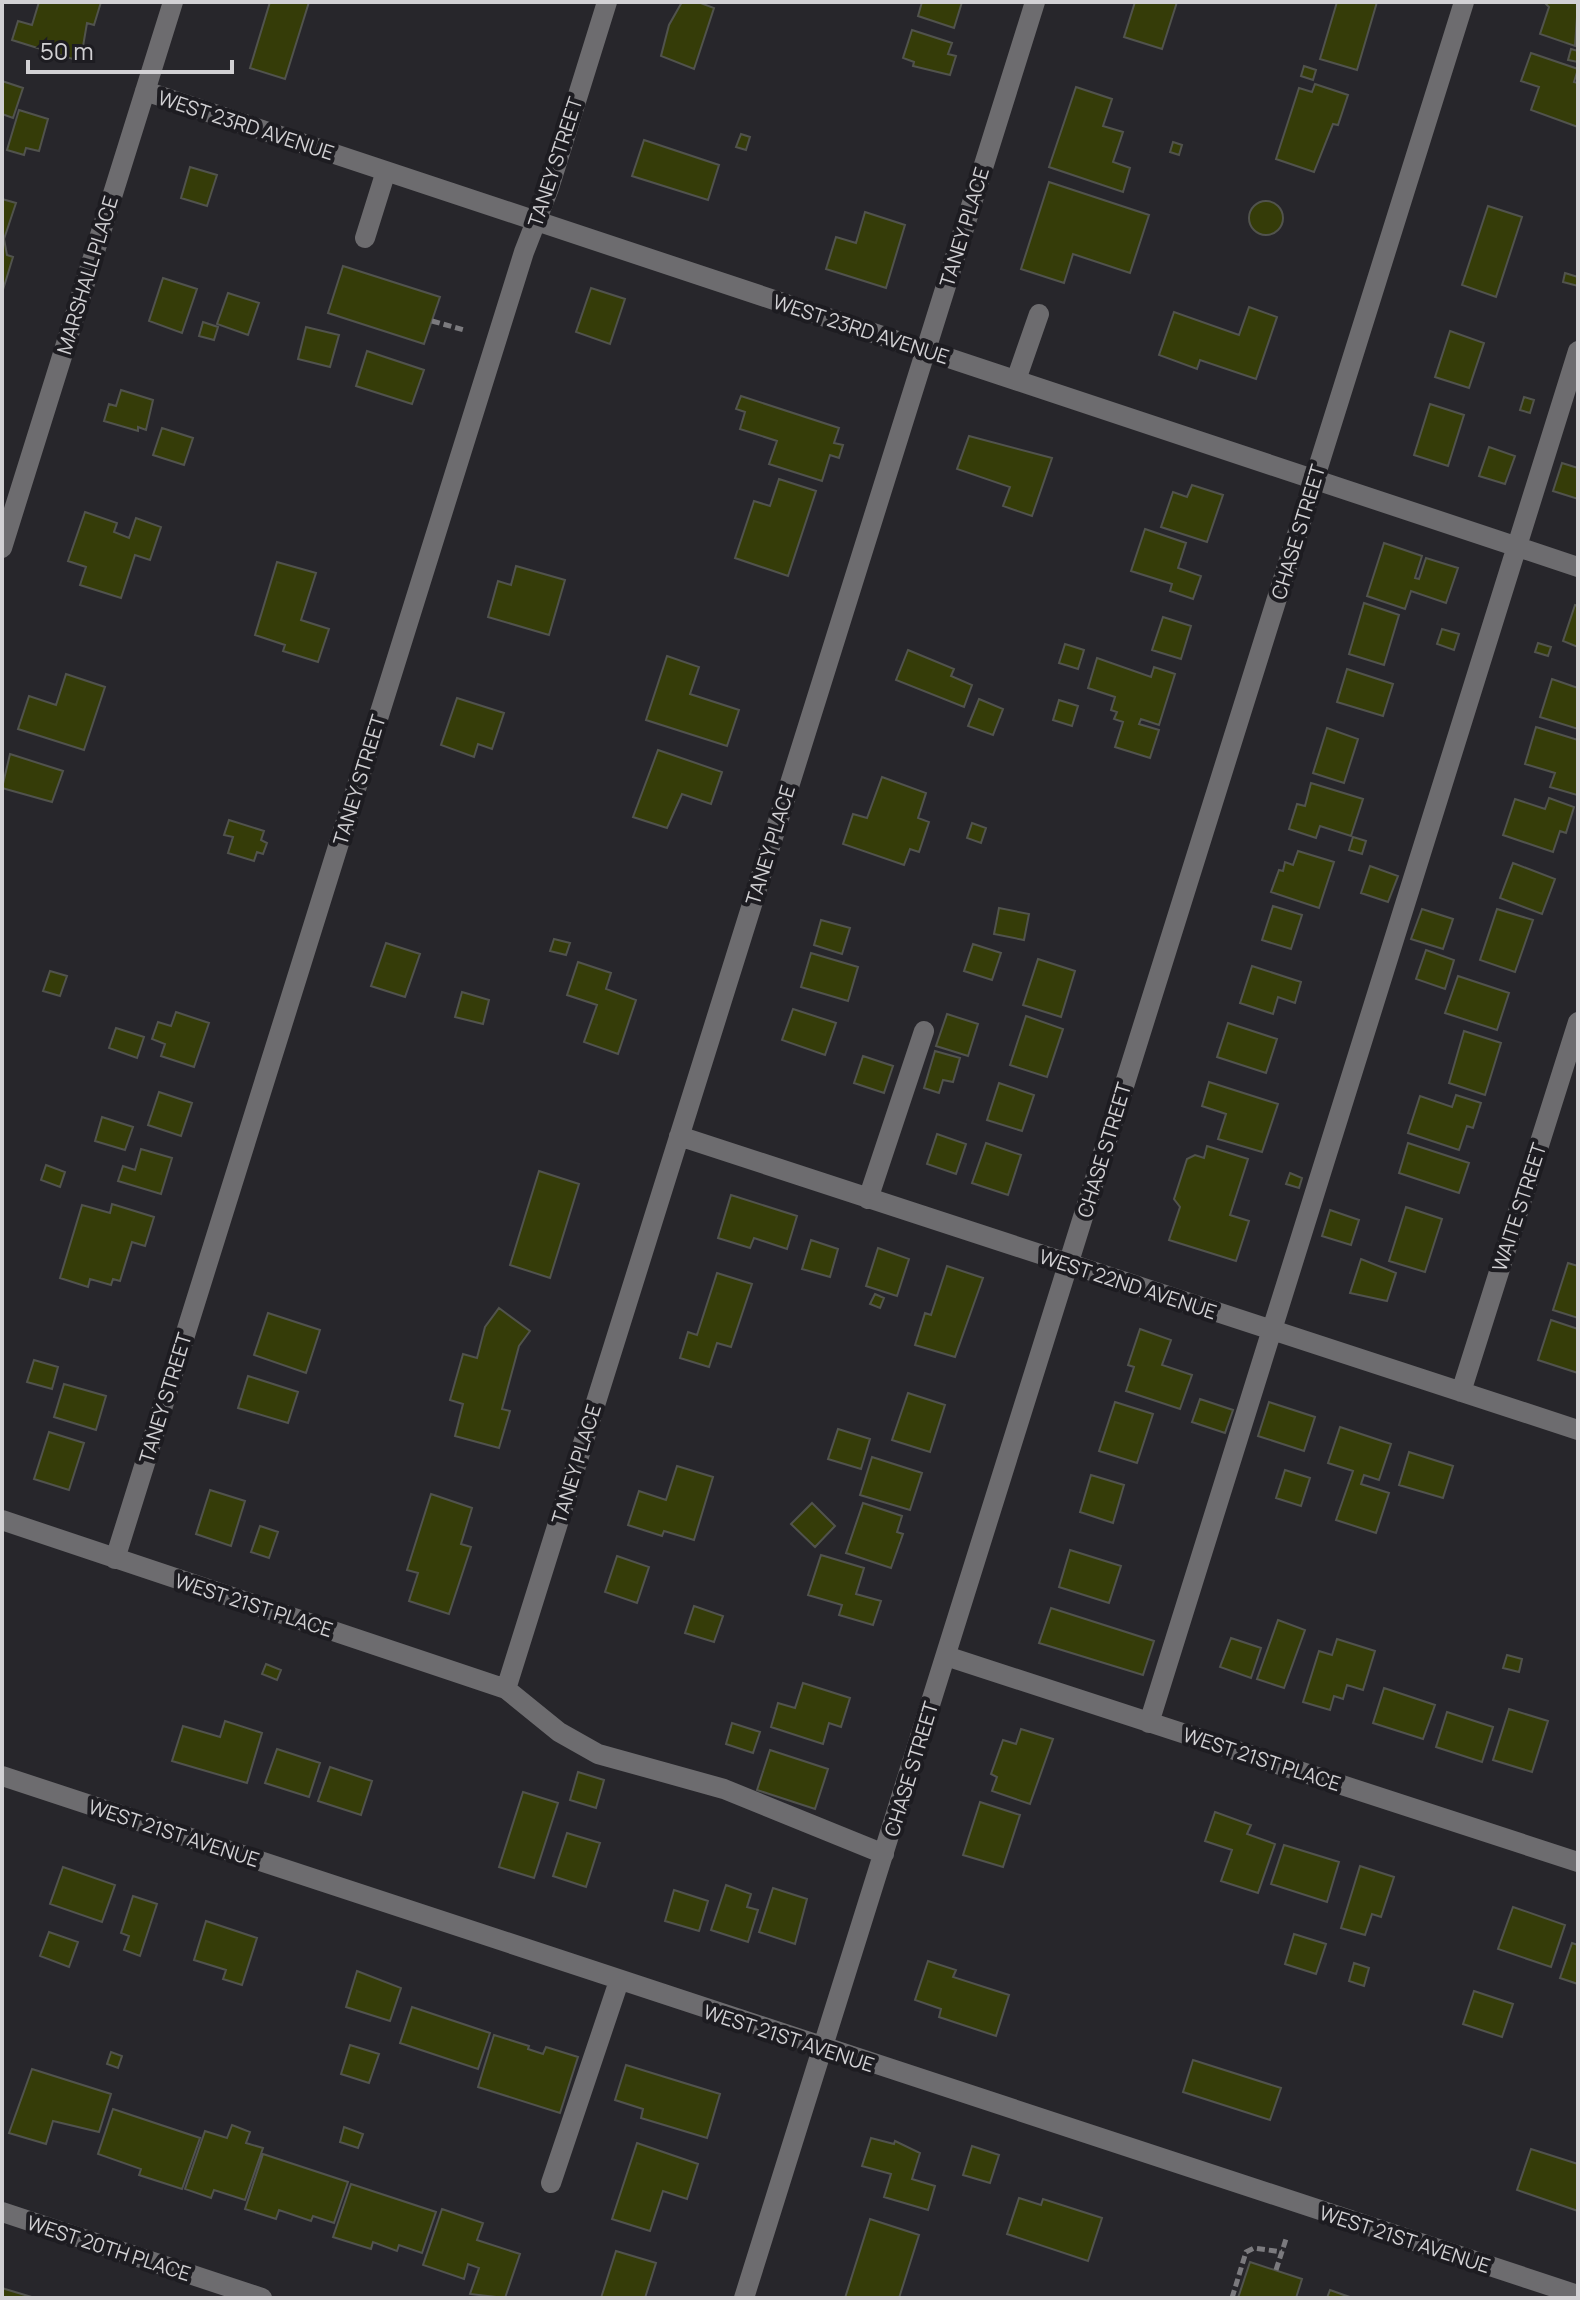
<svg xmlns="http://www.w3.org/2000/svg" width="1580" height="2300" viewBox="0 0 1580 2300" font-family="Manrope,sans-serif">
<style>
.building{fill:#353c08;stroke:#51534d;stroke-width:2}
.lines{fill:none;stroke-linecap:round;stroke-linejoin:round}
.path{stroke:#7b7a7e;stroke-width:5;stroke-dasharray:8 4;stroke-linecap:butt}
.minor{stroke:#6d6c6f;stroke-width:20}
.labels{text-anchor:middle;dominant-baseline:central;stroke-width:8;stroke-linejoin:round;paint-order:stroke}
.street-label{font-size:20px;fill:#d2d1d4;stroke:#1d1c21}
</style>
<rect width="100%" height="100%" fill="#27262b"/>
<path class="building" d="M39,2H101L94,25L87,23L81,58L76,60L12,40L18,21L32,25Z
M270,2H309L285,79L250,68Z
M682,2H698L714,8L694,69L661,56L669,25Z
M922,2H962L954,28L918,16Z
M1135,2H1177L1162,49L1124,37Z
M1337,2H1377L1357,70L1320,59Z
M1544,2H1578L1575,46L1540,34L1549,7Z
M912,30L952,43L948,54L956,56L950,75L913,66L914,62L903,58Z
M1571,49L1578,51V62L1568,60Z
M1531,53L1578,69L1574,82L1578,83V127L1531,110L1539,87L1521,81Z
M1304,66L1316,70L1313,80L1301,76Z
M2,81L23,88L13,118L2,114Z
M1315,84L1348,95L1338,125L1333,124L1314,172L1276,159L1299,88L1312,92Z
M1076,87L1112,99L1103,126L1123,132L1113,162L1130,168L1123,192L1049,167Z
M19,110L48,119L39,151L26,148L24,155L7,150Z
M741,134L750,137L746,150L736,147Z
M644,140L719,165L708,200L632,176Z
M1173,142L1182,145L1179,155L1170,152Z
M190,167L217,175L207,206L181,198Z
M1049,182L1149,215L1130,273L1073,254L1064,283L1021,269Z
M2,199L16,203L4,239L7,255L13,257L2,293Z
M1249 218a17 17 0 1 1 34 0a17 17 0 1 1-34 0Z
M1488,206L1522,217L1496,297L1462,285Z
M865,212L905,225L886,288L826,269L836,237L856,243Z
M343,266L440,297L424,344L328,313Z
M1565,273L1578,277V286L1563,282Z
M163,278L197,289L182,333L149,321Z
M591,288L625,299L610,344L576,332Z
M228,293L259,303L248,335L217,324Z
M1249,307L1277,317L1256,379L1200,360L1197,369L1159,355L1174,312L1239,335Z
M203,322L218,327L214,340L199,336Z
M306,327L339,335L330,367L298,359Z
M1450,331L1484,343L1469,388L1435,377Z
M367,351L424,370L412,404L356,386Z
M121,390L153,400L146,430L138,427V431L104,421L109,404L116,406Z
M741,396L839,428L834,443L843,445L839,458L830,455L822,481L769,464L777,441L740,429L745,412L736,409Z
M1524,397L1534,400L1530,413L1520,410Z
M1430,404L1464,415L1448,466L1414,455Z
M162,428L193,438L184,465L153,455Z
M969,436L1052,458L1032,516L1003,506L1010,487L957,469Z
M1489,447L1515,456L1505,484L1479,476Z
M1562,463L1578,468V499L1553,491Z
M779,479L816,491L788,576L735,558L754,501L770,506Z
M1192,485L1223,495L1207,542L1161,527L1173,492L1187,497Z
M85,512L117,523L114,532L129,538L136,518L161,527L150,560L135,555L121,598L80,585L86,567L68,561Z
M1145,529L1186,543L1178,568L1201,576L1193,599L1170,591L1172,584L1131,571Z
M1384,543L1422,556L1415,578L1419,579L1426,558L1458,568L1446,603L1411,591L1405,609L1367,596Z
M277,562L316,573L301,620L329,629L318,662L283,651L285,645L255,635Z
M516,566L565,580L549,635L488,617L498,581L511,585Z
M1364,603L1399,615L1384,665L1349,654Z
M1575,605L1578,606V647L1563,641Z
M1163,617L1191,626L1181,659L1152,650Z
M1442,629L1459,634L1454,650L1437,644Z
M1538,643L1551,647L1548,656L1535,652Z
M1065,644L1084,650L1078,669L1059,663Z
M908,650L954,669L951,676L972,685L964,707L896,680Z
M667,656L699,667L690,694L739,710L727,746L646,720Z
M1097,658L1151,677L1154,667L1175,674L1159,725L1141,719L1139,724L1159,730L1150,758L1115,747L1123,722L1114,719L1117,712L1111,710L1115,697L1088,688Z
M1347,669L1393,684L1383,716L1337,702Z
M66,674L105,687L84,750L18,729L29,696L56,705Z
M1552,679L1578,688V729L1540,717Z
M457,698L504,713L492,749L478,744L474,757L441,745Z
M979,699L1003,709L993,735L968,726Z
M1059,700L1078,706L1072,726L1053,720Z
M1536,727L1578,740L1577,795L1550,787L1555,773L1525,764Z
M1327,728L1358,739L1344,783L1313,773Z
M658,750L722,772L711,804L682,794L667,828L633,817Z
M10,754L63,771L52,802L2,788Z
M882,777L926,793L918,818L929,822L919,852L910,849L904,865L843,844L853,814L867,818Z
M1311,783L1363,799L1351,836L1320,826L1316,838L1289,829L1297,804L1305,806Z
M1549,798L1574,807L1566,833L1560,831L1553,852L1503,835L1515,799L1545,809Z
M229,820L264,831L261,840L267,843L263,854L257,852L254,861L228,853L233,837L224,835Z
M972,823L986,828L981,843L967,838Z
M1353,837L1366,841L1362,854L1349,850Z
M1298,851L1334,862L1319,908L1271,892L1279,870L1283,871L1285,862L1293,865Z
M1513,863L1555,879L1542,914L1500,898Z
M1370,866L1398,876L1388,902L1361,893Z
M1273,906L1302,915L1291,949L1262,940Z
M999,908L1029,914L1024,940L994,934Z
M1422,909L1453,919L1443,949L1411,939Z
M1497,909L1533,920L1515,972L1480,960Z
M821,920L850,928L842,954L814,945Z
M554,939L570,943L566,955L550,951Z
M386,943L420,954L405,997L371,986Z
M973,944L1001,953L992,980L964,971Z
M1426,950L1454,960L1445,989L1416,979Z
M811,953L858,967L848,1001L801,987Z
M1038,959L1075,971L1061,1017L1023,1005Z
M578,962L611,973L606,989L636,1000L618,1054L584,1042L597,1005L567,995Z
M1252,966L1301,982L1295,1003L1278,997L1273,1014L1240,1003Z
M50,971L67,976L60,996L43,991Z
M1458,976L1509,993L1497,1030L1445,1013Z
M462,992L489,1000L483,1024L455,1017Z
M793,1009L836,1023L825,1055L782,1040Z
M176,1012L209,1023L194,1067L161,1056L165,1044L152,1039L158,1022L171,1026Z
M947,1014L978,1024L968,1056L936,1046Z
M1026,1016L1063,1029L1047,1077L1010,1065Z
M1228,1023L1277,1039L1266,1073L1217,1057Z
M116,1028L144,1037L137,1058L109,1048Z
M1464,1031L1501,1043L1485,1095L1449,1083Z
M935,1051L960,1058L953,1082L943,1080L939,1093L924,1088Z
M863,1056L893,1066L884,1093L854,1083Z
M1209,1082L1278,1104L1262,1152L1218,1139L1226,1114L1202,1106Z
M999,1083L1034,1095L1022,1131L987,1120Z
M159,1092L192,1103L181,1136L148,1125Z
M1456,1095L1481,1103L1473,1128L1467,1126L1459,1150L1408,1133L1420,1096L1452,1107Z
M102,1117L133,1127L125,1150L95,1141Z
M937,1134L966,1144L956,1174L927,1164Z
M986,1143L1021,1155L1008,1195L972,1183Z
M1408,1143L1469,1163L1459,1193L1399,1173Z
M1207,1146L1248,1159L1230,1215L1249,1221L1236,1261L1169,1240L1180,1207L1174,1199L1187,1159L1195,1155L1204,1158Z
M141,1149L172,1158L161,1194L118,1181L123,1166L135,1170Z
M46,1165L65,1172L60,1187L41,1180Z
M539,1171L579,1184L550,1278L510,1265Z
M1290,1173L1302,1178L1299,1188L1286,1184Z
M731,1195L797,1216L787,1249L754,1238L750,1248L718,1238Z
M112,1204L154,1217L145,1246L132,1242L120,1281L113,1279L111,1285L90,1279L88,1287L60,1278L82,1205L110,1213Z
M1406,1207L1442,1219L1425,1272L1389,1261Z
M1330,1210L1359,1220L1351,1245L1322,1236Z
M811,1240L838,1249L830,1277L802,1269Z
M878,1248L909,1259L897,1296L866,1286Z
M1361,1259L1396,1273L1387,1301L1350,1293Z
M1568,1263L1578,1266V1318L1553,1310Z
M947,1266L983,1278L955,1357L915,1345L925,1313L931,1315Z
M717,1273L752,1284L731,1347L717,1343L709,1367L680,1358L688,1332L697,1335Z
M875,1294L884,1298L880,1308L870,1304Z
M499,1308L530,1331L519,1346L502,1409L510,1411L499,1448L455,1436L463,1404L450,1400L463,1354L477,1358L485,1327Z
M268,1313L320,1330L306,1373L254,1355Z
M1551,1320L1578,1329V1373L1538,1360Z
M1140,1329L1171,1340L1162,1365L1192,1375L1180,1409L1126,1391L1134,1367L1128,1365Z
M34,1360L58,1367L52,1389L27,1382Z
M248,1376L298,1392L288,1423L238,1408Z
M64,1384L106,1396L96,1430L54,1417Z
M908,1393L945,1405L930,1452L892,1440Z
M1200,1399L1233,1410L1225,1433L1192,1422Z
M1115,1402L1153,1414L1137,1463L1099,1451Z
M1269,1402L1315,1417L1304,1451L1258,1436Z
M1340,1427L1391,1444L1379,1480L1364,1475L1361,1484L1389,1493L1376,1533L1336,1520L1353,1471L1328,1463Z
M838,1429L870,1439L861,1469L828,1459Z
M49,1432L84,1443L69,1490L34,1479Z
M1409,1452L1453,1466L1443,1498L1399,1485Z
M872,1457L922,1473L910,1510L860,1495Z
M677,1466L713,1477L694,1540L664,1531L662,1536L628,1525L639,1491L666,1500Z
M1285,1470L1310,1478L1301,1506L1276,1498Z
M1091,1475L1124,1485L1113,1523L1080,1512Z
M210,1490L245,1501L231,1546L196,1534Z
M431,1494L472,1508L461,1544L471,1547L449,1614L409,1601L418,1573L407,1570Z
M812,1503L835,1526L815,1547L791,1524Z
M863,1503L902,1516L897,1532L903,1534L891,1568L846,1553Z
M260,1526L278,1532L269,1558L251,1552Z
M1070,1550L1121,1566L1109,1603L1059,1587Z
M821,1555L864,1568L856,1594L881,1601L873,1625L839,1615L842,1605L808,1595Z
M617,1556L649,1567L637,1603L605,1592Z
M694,1606L723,1616L714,1642L685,1633Z
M1051,1608L1154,1641L1143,1675L1039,1643Z
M1278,1620L1305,1630L1284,1688L1257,1679Z
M1231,1638L1261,1648L1251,1678L1220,1667Z
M1337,1639L1375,1651L1363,1690L1347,1685L1343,1699L1334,1696L1330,1710L1303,1702L1319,1651L1332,1655Z
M1507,1655L1522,1659L1519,1672L1503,1668Z
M266,1664L281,1670L277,1680L262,1674Z
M803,1683L850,1698L841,1727L829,1723L823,1744L771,1727L778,1703L795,1708Z
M1384,1688L1435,1705L1423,1739L1373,1723Z
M1509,1709L1548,1721L1532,1772L1493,1760Z
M1447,1712L1493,1727L1482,1762L1436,1747Z
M225,1721L262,1733L247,1783L172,1761L183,1726L220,1737Z
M732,1723L760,1732L753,1753L726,1744Z
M1021,1729L1053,1739L1030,1804L992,1791L997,1777L991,1774L1003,1740L1016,1744Z
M277,1749L320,1763L309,1797L265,1783Z
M770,1750L828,1769L815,1809L757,1790Z
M330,1767L372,1781L361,1815L318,1801Z
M578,1772L604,1780L596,1808L570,1800Z
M523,1792L558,1803L534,1878L499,1867Z
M980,1802L1020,1815L1003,1867L963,1855Z
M1215,1812L1251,1825L1247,1834L1275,1844L1258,1893L1221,1881L1232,1850L1205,1841Z
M567,1833L600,1843L586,1887L553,1876Z
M1284,1845L1339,1862L1327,1902L1271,1884Z
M1360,1866L1394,1877L1381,1917L1372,1914L1365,1935L1341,1928Z
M63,1867L115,1885L102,1922L50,1904Z
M726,1885L751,1894L747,1907L758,1910L748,1942L711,1930Z
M773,1888L807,1899L795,1944L759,1932Z
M674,1890L708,1901L699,1931L665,1921Z
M133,1896L157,1904L140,1956L124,1950L129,1936L121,1933Z
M1513,1907L1565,1925L1551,1967L1498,1949Z
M206,1921L257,1938L242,1985L223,1979L226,1970L194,1960Z
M49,1932L78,1942L69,1967L40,1956Z
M1294,1934L1326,1944L1316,1974L1285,1964Z
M1572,1943L1578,1945V1984L1560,1978Z
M928,1961L956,1970L953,1977L1009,1995L996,2036L939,2017L941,2009L915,2000Z
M1354,1963L1369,1968L1364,1986L1349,1981Z
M357,1971L401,1988L390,2021L346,2007Z
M1474,1991L1513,2004L1502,2037L1463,2024Z
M412,2007L490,2033L478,2069L400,2043Z
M494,2035L529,2046L528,2049L543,2054L546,2047L578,2057L560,2113L478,2087Z
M350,2045L379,2054L369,2083L341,2074Z
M111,2052L122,2056L118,2068L107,2064Z
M1193,2060L1281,2088L1270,2120L1183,2092Z
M626,2065L720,2094L707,2138L641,2118L643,2109L615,2100Z
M32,2069L111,2094L99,2132L53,2121L46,2144L9,2133Z
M113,2109L200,2138L182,2189L139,2175L141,2169L98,2154Z
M232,2125L250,2132L246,2143L263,2148L245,2200L214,2190L211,2198L185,2189L205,2131L227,2138Z
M344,2127L363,2134L358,2148L340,2142Z
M871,2138L894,2144L895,2141L920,2153L912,2179L935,2186L928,2210L884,2197L891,2174L862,2166Z
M637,2143L698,2164L687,2199L663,2191L650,2231L612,2219Z
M972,2146L999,2155L990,2183L963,2175Z
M1531,2149L1578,2164V2211L1517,2190Z
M263,2154L348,2182L334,2223L313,2216L311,2221L279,2210L276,2219L245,2209Z
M351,2184L436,2212L422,2253L399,2245L397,2251L373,2242L371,2249L333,2237Z
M1019,2198L1041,2205L1043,2199L1102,2218L1088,2261L1007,2234Z
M442,2209L483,2223L477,2240L520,2254L505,2298L470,2294L479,2268L468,2264L464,2279L423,2265Z
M870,2219L919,2235L899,2298H845Z
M616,2251L656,2263L645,2298H601Z
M1250,2262L1302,2279L1296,2298H1238Z
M2,2288L5,2289L35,2298H2Z
M1330,2290L1344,2295L1353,2298H1327Z"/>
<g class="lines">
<path class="path" d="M432,321L464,330
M1276,2270L1286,2239
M1232,2298L1246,2252L1254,2248L1282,2252"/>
<path class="minor" d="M145,91L1578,567
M365,238L386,171
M1016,380L1039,314
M2,548L173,2
M679,1136L1578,1430
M868,1199L924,1031
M1461,1392L1578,1022
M2,1520L506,1689L559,1732L598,1754L724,1789L884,1854
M115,1559L524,252L549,188L607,2
M946,1656L1578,1862
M506,1689L1035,2
M1149,1723L1578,351
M2,1776L1578,2295
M551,2183L619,1981
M2,2212L262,2298
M744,2298L1464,2"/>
</g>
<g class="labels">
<g class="street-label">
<text transform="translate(246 125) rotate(18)">WEST 23RD AVENUE</text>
<text transform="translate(555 162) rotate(-72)">TANEY STREET</text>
<text transform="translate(964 227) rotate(-73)">TANEY PLACE</text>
<text transform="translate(87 275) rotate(-73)">MARSHALL PLACE</text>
<text transform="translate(861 329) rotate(18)">WEST 23RD AVENUE</text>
<text transform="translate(1298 532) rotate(-73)">CHASE STREET</text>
<text transform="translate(359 780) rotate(-73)">TANEY STREET</text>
<text transform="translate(770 845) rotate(-73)">TANEY PLACE</text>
<text transform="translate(1104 1150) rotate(-73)">CHASE STREET</text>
<text transform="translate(1519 1207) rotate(-72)">WAITE STREET</text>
<text transform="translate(1128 1284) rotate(18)">WEST 22ND AVENUE</text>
<text transform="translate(165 1398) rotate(-73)">TANEY STREET</text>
<text transform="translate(576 1464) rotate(-73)">TANEY PLACE</text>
<text transform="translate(254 1605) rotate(18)">WEST 21ST PLACE</text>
<text transform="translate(1262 1759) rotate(18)">WEST 21ST PLACE</text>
<text transform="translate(911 1769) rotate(-73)">CHASE STREET</text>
<text transform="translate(174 1833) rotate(18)">WEST 21ST AVENUE</text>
<text transform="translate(789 2038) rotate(18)">WEST 21ST AVENUE</text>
<text transform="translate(1405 2239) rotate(18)">WEST 21ST AVENUE</text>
<text transform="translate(109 2248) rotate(18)">WEST 20TH PLACE</text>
</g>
</g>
<rect width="1580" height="2300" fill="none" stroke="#d2d1d4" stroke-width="8"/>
<path d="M28 60v12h204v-12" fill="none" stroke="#d2d1d4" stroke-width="4"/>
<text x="40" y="60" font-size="24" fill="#d2d1d4" stroke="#1d1c21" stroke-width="6" paint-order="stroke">50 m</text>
</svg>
